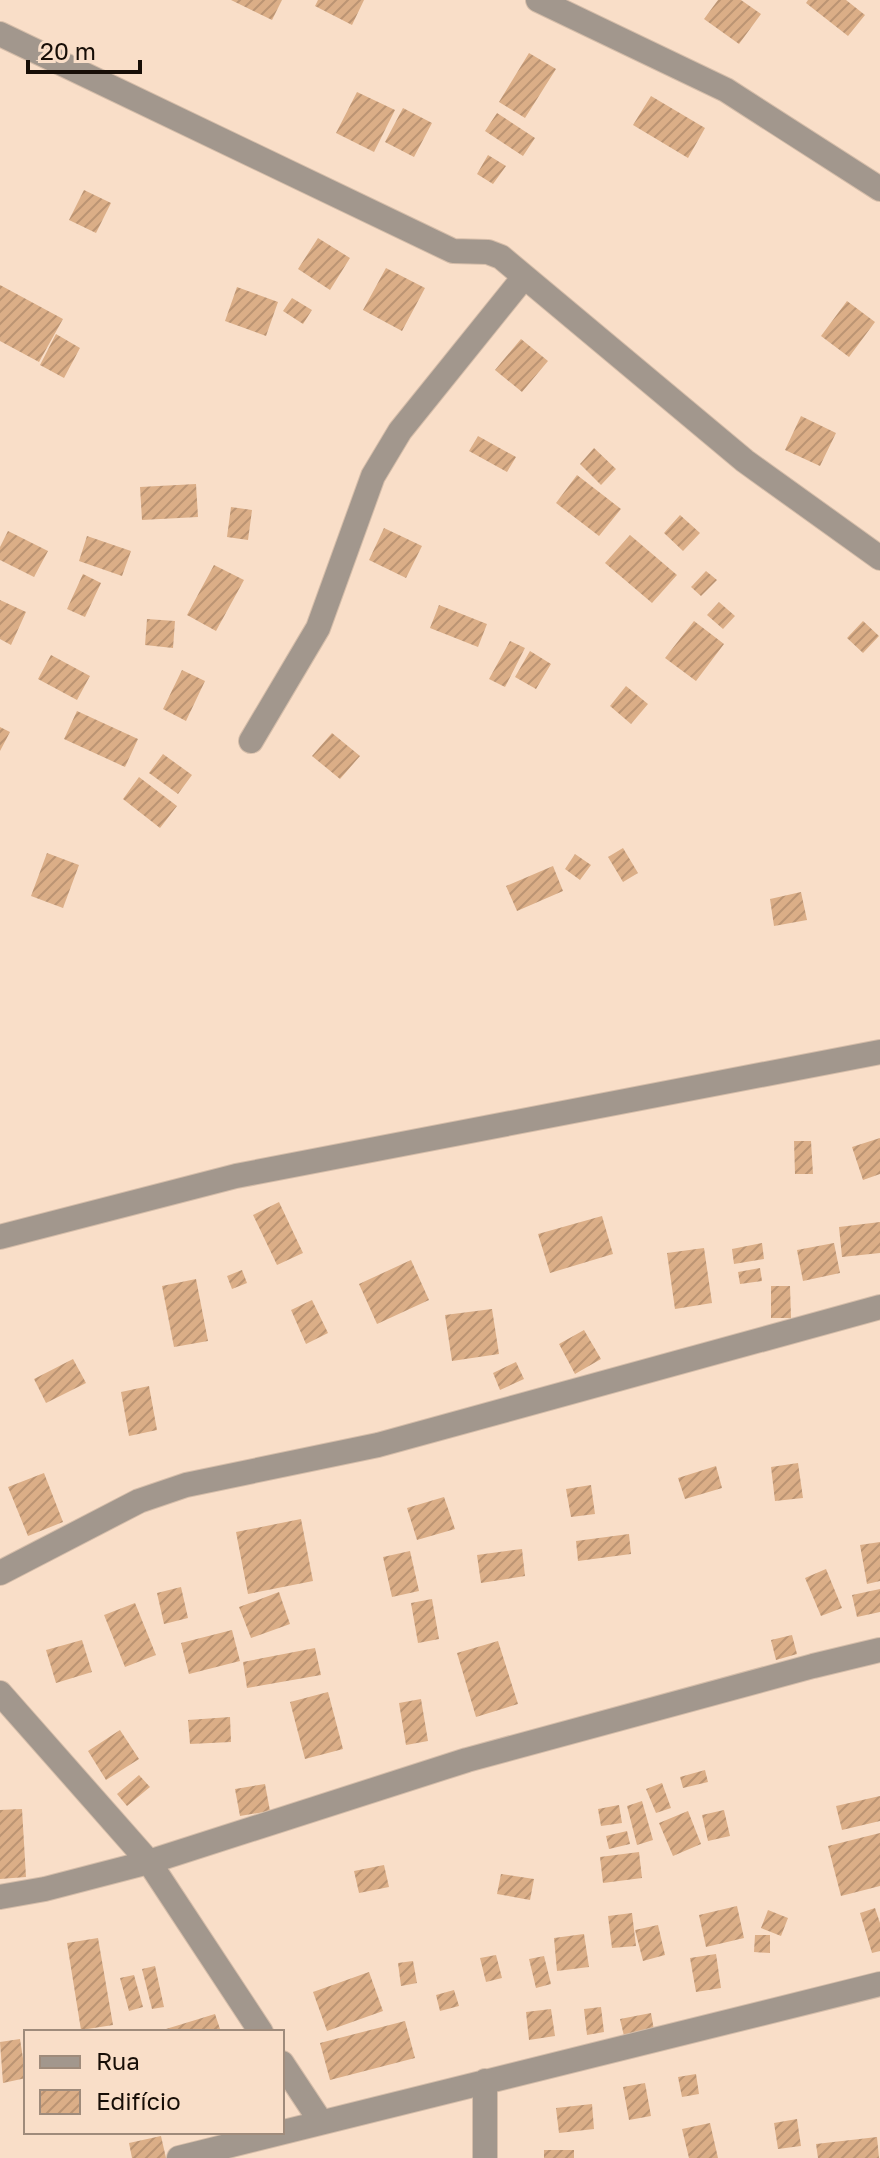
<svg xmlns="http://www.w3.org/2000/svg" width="880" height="2158" viewBox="0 0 880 2158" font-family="'Golos Text',sans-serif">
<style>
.building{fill:url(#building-hatch)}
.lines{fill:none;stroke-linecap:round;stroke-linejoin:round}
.minor-casing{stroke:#d5bda9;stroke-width:26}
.minor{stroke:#a2978d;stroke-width:24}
</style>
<defs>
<pattern id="building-hatch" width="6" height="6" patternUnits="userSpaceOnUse" patternTransform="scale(2)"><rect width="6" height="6" fill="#dbae87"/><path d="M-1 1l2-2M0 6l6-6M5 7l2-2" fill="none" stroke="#bb9473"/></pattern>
</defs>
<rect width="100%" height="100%" fill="#f9dec8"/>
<path class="building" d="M231,0H282L272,20Z
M318,0H364L352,25L315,6Z
M718,0H741L761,14L739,44L704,19Z
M808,0H846L865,15L848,36L806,3Z
M529,53L556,69L525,118L499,102Z
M357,92L395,110L374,152L336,133Z
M651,96L705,128L688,158L633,125Z
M403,108L432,123L414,157L385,142Z
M497,113L535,138L523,156L485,131Z
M488,155L506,166L493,184L477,174Z
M84,190L111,203L96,233L69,220Z
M318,238L350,258L330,290L298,269Z
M386,268L425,288L402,331L363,310Z
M0,285L63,319L39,362L0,341Z
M237,287L278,302L266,336L225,321Z
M292,298L312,310L303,324L283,311Z
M847,301L875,322L849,357L821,336Z
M56,334L80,348L64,378L40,365Z
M521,339L548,361L522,392L495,370Z
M801,416L836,433L820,466L785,450Z
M478,436L516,457L507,472L469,451Z
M594,448L616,469L601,485L580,464Z
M577,475L621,509L599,536L556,503Z
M196,484L198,517L142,520L140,487Z
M231,507L252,510L248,540L227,537Z
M680,515L700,533L683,551L664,533Z
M384,528L422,546L406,578L369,560Z
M8,531L48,551L34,577L0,560V547Z
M630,535L677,575L652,603L605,563Z
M87,536L131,551L122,576L79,561Z
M214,565L244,580L216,631L187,615Z
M706,571L717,580L701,596L691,587Z
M83,574L101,583L85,617L67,609Z
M0,600L26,612L11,645L0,639Z
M719,602L735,616L723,629L707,615Z
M439,605L487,624L478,647L430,628Z
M147,619L175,621L173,648L145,645Z
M694,621L724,644L696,681L665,658Z
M863,621L879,636L863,653L847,638Z
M510,641L525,648L505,687L489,679Z
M530,651L551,664L536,689L515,677Z
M51,655L90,676L77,700L38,679Z
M182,670L205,681L186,721L163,709Z
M626,686L648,704L631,724L610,706Z
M77,711L138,739L125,767L64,739Z
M0,727L10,732L0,751Z
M332,733L360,756L340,779L312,756Z
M163,754L192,775L178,794L149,773Z
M139,777L177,806L160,828L123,799Z
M623,848L638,873L623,882L608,857Z
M47,853L79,865L63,908L31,896Z
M575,854L591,865L580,880L565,869Z
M553,866L563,891L517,911L506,886Z
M801,892L807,920L774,926L770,899Z
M880,1138V1174L863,1180L852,1147Z
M794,1141H811L813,1174H795Z
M279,1202L303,1253L277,1265L253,1215Z
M602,1216L613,1254L550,1273L538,1234Z
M880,1222V1253L842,1257L839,1227Z
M762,1243L764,1259L734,1264L732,1249Z
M834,1243L840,1273L803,1281L797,1250Z
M704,1248L712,1303L675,1309L667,1253Z
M411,1260L429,1300L377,1324L359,1284Z
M760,1268L762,1281L740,1284L738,1272Z
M242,1270L247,1283L232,1289L227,1276Z
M196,1279L208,1341L174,1347L162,1286Z
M771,1286H790L791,1318H771Z
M312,1300L328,1333L306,1344L291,1310Z
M492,1309L499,1354L452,1361L445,1315Z
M584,1330L601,1359L575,1374L559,1344Z
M73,1359L86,1383L46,1403L34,1379Z
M516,1362L524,1379L500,1390L493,1373Z
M149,1386L157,1430L129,1436L121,1392Z
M798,1463L803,1498L775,1501L771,1467Z
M716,1466L722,1488L685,1499L678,1478Z
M44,1473L63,1522L28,1536L8,1487Z
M591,1485L595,1514L571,1517L566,1489Z
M444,1497L455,1529L417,1540L407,1508Z
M301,1519L313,1581L248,1594L236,1532Z
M629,1534L631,1554L578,1561L576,1541Z
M880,1542V1581L867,1584L860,1545Z
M522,1549L525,1576L481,1583L477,1555Z
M410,1551L419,1591L392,1597L383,1557Z
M826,1569L842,1608L821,1616L805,1578Z
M181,1587L188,1618L164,1624L157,1593Z
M880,1589V1612L857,1617L852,1595Z
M279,1592L290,1624L251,1638L239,1607Z
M432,1599L439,1639L418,1643L411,1603Z
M135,1603L156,1655L125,1667L104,1615Z
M232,1630L240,1661L189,1674L181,1643Z
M792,1635L797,1654L776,1660L771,1640Z
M82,1640L92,1672L56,1683L46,1650Z
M498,1641L518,1704L476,1717L457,1653Z
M315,1648L321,1675L247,1688L243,1662Z
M328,1692L343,1749L305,1759L290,1702Z
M421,1699L428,1741L406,1745L399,1703Z
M230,1717L231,1742L190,1744L188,1720Z
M120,1730L139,1759L106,1780L88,1751Z
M705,1770L708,1782L683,1788L680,1777Z
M139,1775L150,1787L127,1806L117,1794Z
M662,1783L671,1808L656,1813L646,1789Z
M265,1784L270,1811L240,1816L235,1789Z
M880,1796V1821L842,1830L836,1806Z
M642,1801L653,1840L637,1845L627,1806Z
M619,1805L622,1823L601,1826L598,1809Z
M22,1809L26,1877L0,1879V1810Z
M724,1810L730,1836L708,1841L702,1815Z
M688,1811L701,1844L673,1856L659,1823Z
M627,1831L630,1844L609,1849L606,1836Z
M880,1833V1886L841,1896L828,1846Z
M639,1852L642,1878L603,1883L600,1857Z
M384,1865L389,1887L359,1893L354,1871Z
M501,1874L534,1879L530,1900L497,1894Z
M737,1906L744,1938L706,1947L699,1915Z
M875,1908L880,1923V1951L872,1953L860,1913Z
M768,1910L788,1918L781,1936L761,1928Z
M632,1913L636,1946L612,1948L608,1916Z
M658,1925L665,1955L643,1961L635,1930Z
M584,1934L589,1967L557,1971L554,1938Z
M755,1935H770V1953L754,1952Z
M98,1938L113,2025L81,2030L67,1943Z
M716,1954L721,1988L696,1992L690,1958Z
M496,1955L502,1978L486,1982L480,1958Z
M544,1956L551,1984L536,1988L529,1959Z
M413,1961L417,1983L401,1986L398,1963Z
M155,1966L164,2007L152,2009L142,1969Z
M369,1972L383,2011L327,2031L313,1992Z
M134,1975L143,2007L129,2011L120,1978Z
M454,1990L459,2006L440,2011L436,1995Z
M601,2007L604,2032L587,2035L584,2009Z
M551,2009L555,2036L529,2040L526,2012Z
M651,2013L654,2030L624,2036L620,2019Z
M215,2014L221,2032H167L166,2029Z
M405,2021L415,2058L330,2080L320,2043Z
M20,2039L26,2078L3,2083L0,2042Z
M696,2074L699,2094L682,2097L678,2077Z
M645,2083L651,2116L629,2120L623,2087Z
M592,2104L594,2129L559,2133L556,2108Z
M797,2119L801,2146L778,2149L774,2123Z
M710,2123L718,2158H689L682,2129Z
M161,2136L166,2158H132L129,2143Z
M877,2137L879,2158H818L816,2144Z
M544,2150H574V2158H544Z"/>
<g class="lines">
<g class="minor-casing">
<path id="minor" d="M538,0L726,90L880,189
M0,34L453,251L488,252L501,257L745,461L880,558
M251,741L318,628L373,476L400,431L524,277
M0,1237L236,1176L880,1052
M0,1573L139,1501L186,1485L378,1445L880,1307
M0,1693L149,1862L261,2032
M0,1897L45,1889L149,1862L467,1760L813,1666L880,1650
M282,2063L321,2122
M485,2081V2158
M179,2158L880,1984"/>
</g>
<use href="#minor" class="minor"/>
</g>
<rect x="24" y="2030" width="260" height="104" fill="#f9dec8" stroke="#9f8b7b" stroke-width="2"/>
<rect x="40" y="2056" width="40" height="12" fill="#a2978d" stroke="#9f8b7b" stroke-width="2"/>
<text x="96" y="2070" font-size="24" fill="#170e07">Rua</text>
<rect x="40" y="2090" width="40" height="24" fill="url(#building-hatch)" stroke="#9f8b7b" stroke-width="2"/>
<text x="96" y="2110" font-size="24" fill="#170e07">Edifício</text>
<path d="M28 60v12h112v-12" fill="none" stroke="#170e07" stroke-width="4"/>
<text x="40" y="60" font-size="24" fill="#170e07" stroke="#f9dec8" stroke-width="6" paint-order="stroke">20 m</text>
</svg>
